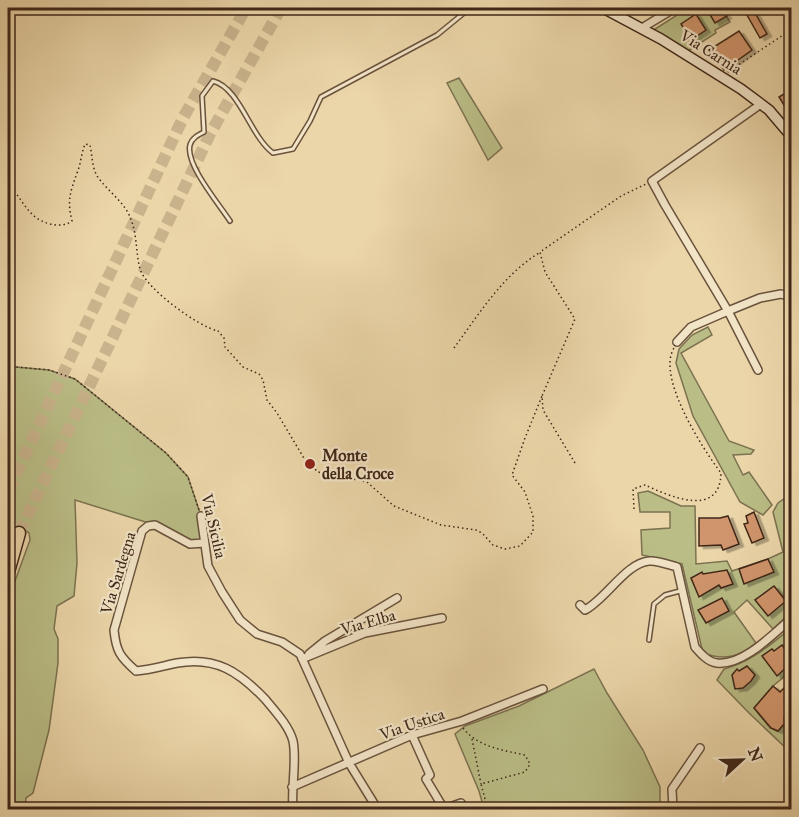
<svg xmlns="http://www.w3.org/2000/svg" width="799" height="817" viewBox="0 0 799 817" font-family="'IM FELL Great Primer',serif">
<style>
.green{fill:#babd86;stroke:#7c7250;stroke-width:1.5}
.building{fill:#d0956c;stroke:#3f2719;stroke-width:1.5;filter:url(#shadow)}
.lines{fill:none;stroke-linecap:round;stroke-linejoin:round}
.highway-tunnel{stroke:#c9b38c;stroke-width:12;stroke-dasharray:12 6;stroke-linecap:butt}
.lane-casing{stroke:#6a533d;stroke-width:6}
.street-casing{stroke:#6a533d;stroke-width:10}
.secondary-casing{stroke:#3f2719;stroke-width:12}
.highway-casing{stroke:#3f2719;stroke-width:15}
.path{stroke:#3f2719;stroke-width:1.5;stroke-dasharray:1.5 3;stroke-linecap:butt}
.lane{stroke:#f2e4c7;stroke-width:3}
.street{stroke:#f2e4c7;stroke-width:7}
.secondary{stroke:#f2e4c7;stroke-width:9}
.highway{stroke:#ebd6a9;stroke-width:12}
.poi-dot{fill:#8f2418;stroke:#f2e4c7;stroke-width:2}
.labels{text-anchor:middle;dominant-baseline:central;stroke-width:4.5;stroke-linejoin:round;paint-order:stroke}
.street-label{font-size:16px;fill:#3f2719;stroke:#f2e4c7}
.poi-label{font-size:16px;font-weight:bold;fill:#3f2719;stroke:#f2e4c7;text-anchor:start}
</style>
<defs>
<filter id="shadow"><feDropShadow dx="4.5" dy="2.5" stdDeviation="0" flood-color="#0004"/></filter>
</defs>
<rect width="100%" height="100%" fill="#ebd6a9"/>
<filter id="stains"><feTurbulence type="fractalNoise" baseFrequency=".00333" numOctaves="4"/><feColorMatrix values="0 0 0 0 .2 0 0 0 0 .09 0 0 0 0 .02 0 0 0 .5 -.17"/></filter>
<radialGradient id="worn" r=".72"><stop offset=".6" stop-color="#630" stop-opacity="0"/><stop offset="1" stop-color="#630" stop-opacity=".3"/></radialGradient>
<path class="green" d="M688,8H721L730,22L715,30L716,33L688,51L652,31Z
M459,78L502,148L488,160L447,83Z
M708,327L712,335L681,353L729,441L754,450L751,454L733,455L743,475L749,472L772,505L763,515L740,502L693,416L676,363L679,349L692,335Z
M8,364L16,367L49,370L75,379L166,453L188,477L201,516L204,543L190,544L155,525L75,500L77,563L74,596L57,606L54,629L58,639V663L49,730L33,793L26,798L25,809H8V600L30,540L29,533L25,530L8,534Z
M648,491L681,506H695L696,564L727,561L732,571L768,559L783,552L773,512L778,503L791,494V612L773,629L747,600L734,612L756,643C739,657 724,661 703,653L682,564L642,555L641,530L670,528V512H640L638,493Z
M791,628V671L773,686L754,708L770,728L778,731L785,723L784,718L789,714L786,710L791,706V720L789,723L790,752L749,713L717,680L724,669C751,662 770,645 791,628Z
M594,669L607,693L643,750L660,787V809H484L479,791L455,734L465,726L519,706Z"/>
<path class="building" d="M706,8H721L727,16L715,23Z
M754,11L767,34L760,38L747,15Z
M696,14L706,30L691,40L681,24Z
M739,31L752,50L724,70L709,50Z
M792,89V118L779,97Z
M754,512L764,538L752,543L744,524L748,523L746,516Z
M728,516L739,544L723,550L721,545L699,546V518H720Z
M768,559L774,572L744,584L739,569Z
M727,570L733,584L721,588L719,585L699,597L691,578L702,572L703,574Z
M774,586L786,601L768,616L755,600Z
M722,598L729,611L706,623L698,610Z
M782,645L792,658V662L777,676L762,656L772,649L774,651Z
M747,666L755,675L751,681L743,688L735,689L732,675L737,669L739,671Z
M792,680V711L784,718L785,723L778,731L771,728L754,708L773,686L780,692Z"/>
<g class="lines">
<path class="highway-tunnel" d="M8,491L183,118L246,8
M19,533L210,134L281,8"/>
<g class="lane-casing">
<path id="lane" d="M230,221C219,204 185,164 190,145C192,138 198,135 204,132L202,96L213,81C240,88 250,136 273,153L293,149L310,121L321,97L437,35L470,8
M649,640L654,604L665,595L680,591"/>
</g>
<g class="street-casing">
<path id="street" d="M642,28L675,8
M677,342L691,327L728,311L760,298L781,294L792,297
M758,370L728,311L665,205L652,181L761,104
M201,516L208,566L222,592L240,620L257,634L282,642L300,654L349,763L378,810
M204,543L190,544L155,525L148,526L142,531L114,630C116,651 120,657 136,671C151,670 163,666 177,663C216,656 239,672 265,699C275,711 289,726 293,741C297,760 291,788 293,810
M580,605L585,610C606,599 626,563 649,561C657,560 669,565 677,567L695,647C701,654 708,662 717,663C743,666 773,634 792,618
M309,654L325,641L397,598
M302,659L365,633L442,618
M412,735L430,775L426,779L444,809L461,803
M292,787L412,735L462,721L543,689
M673,810L672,789L700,748"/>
</g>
<g class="secondary-casing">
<path id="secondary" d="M603,8L661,39L741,89L769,110L792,137"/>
</g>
<g class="highway-casing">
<path id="highway" d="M8,572L19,533"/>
</g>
<path class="path" d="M728,72L792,29
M8,185C18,193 23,206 33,215C42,224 62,229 72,221C67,200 70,193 77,173C81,164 81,154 85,144L90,145C92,154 92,167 97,176C106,189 119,198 127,211C138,230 135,250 140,269C146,289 199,327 218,331L224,338L225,347L243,367L259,374L263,380L267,400L277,413L305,460L318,472L367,482L394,506L441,525L476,530L482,533L493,545L505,549L520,546L533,532V516L525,492L512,475L525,438L542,396
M454,348C479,314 503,275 539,253
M8,364L16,367L49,370L75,379L166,453L188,477L199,510
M575,463L543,410L542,396L575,319L545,272L540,252L621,196L646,184
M634,509L633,489L645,485C669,496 720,519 721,473C703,449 656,377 674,348
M463,728C478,747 502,750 525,755L530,764L525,772L481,784L488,810
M472,739L481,784"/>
<use href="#lane" class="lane"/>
<use href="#street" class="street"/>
<use href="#secondary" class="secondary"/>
<use href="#highway" class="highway"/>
</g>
<circle class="poi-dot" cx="310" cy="464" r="6"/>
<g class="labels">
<g class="street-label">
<text transform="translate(711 52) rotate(32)">Via Carnia</text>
<text transform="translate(214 526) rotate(77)">Via Sicilia</text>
<text transform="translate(118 573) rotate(-73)">Via Sardegna</text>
<text transform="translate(368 622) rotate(-16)">Via Elba</text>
<text transform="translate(412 724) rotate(-19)">Via Ustica</text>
</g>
<g class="poi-label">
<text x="322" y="455">Monte<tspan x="322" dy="18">della Croce</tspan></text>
</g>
</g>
<rect width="799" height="817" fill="none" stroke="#ebd6a9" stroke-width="30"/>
<rect x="9" y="9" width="781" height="799" fill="none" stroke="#3f2719" stroke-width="3"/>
<rect x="15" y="15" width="769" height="787" fill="none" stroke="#3f2719" stroke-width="1.5"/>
<g transform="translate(742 760) rotate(68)" stroke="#f2e4c7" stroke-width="4.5" paint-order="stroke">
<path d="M0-4.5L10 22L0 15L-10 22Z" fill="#3f2719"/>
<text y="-9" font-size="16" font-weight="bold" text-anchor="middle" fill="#3f2719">N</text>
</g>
<rect width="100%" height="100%" filter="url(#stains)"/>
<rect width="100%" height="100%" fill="url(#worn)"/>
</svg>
